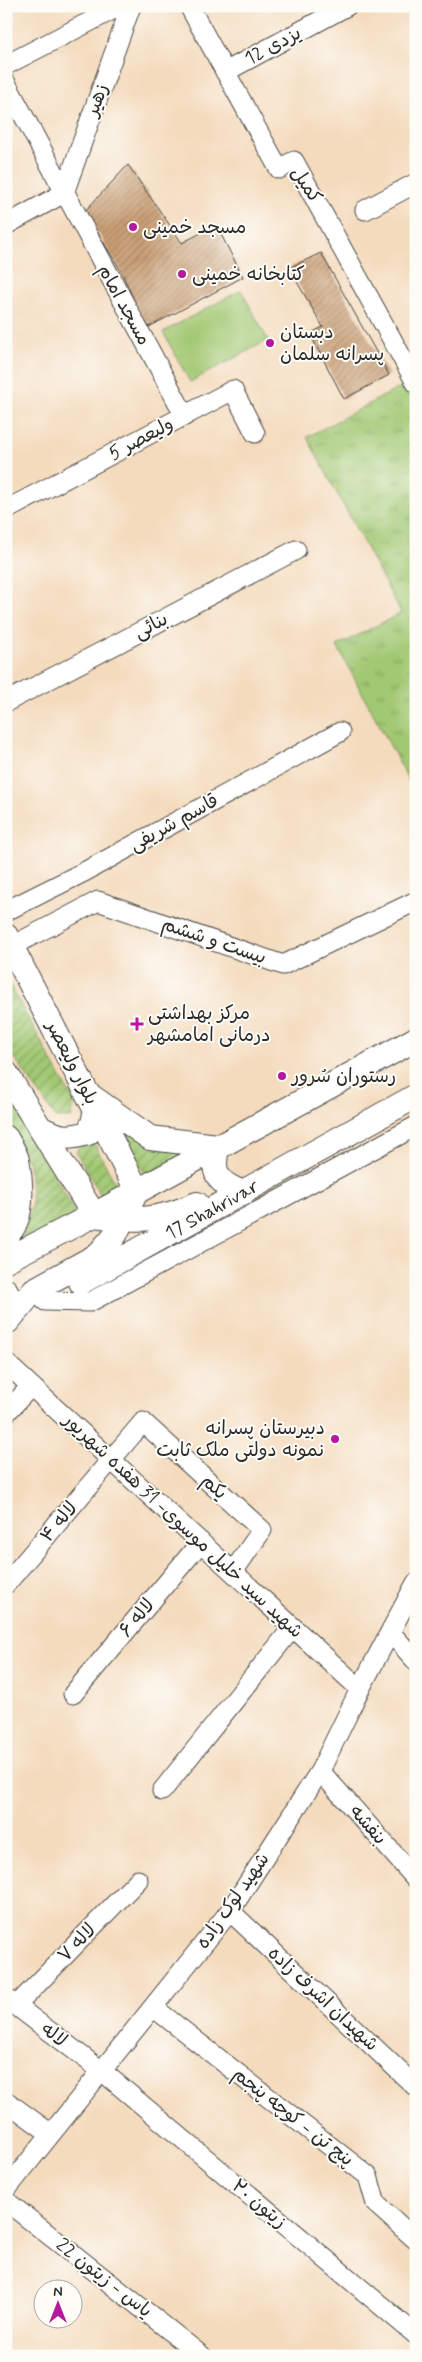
<svg xmlns="http://www.w3.org/2000/svg" width="422" height="2362" viewBox="0 0 422 2362" font-family="Mynerve,'Playpen Sans Arabic',sans-serif">
<style>
.grass{fill:url(#grass-tufts);stroke:#667a4e}
.garden{fill:url(#garden-furrows);stroke:#667a4e}
.pitch{fill:#a1c872;stroke:#667a4e}
.building{fill:url(#building-hatch)}
.lines{fill:none;stroke-linecap:round;stroke-linejoin:round}
.minor-casing{stroke:#494541;stroke-width:21}
.major-casing{stroke:#494541;stroke-width:26}
.minor{stroke:#fff;stroke-width:19}
.major{stroke:#fff;stroke-width:24}
.poi-dot{fill:#b5179e;stroke:#fdfcf7;stroke-width:2}
.labels{text-anchor:middle;dominant-baseline:central;stroke-width:4;stroke-linejoin:round;paint-order:stroke}
.street-label{font-size:19px;fill:#2b2b2b;stroke:#fdfcf7}
.poi-label{font-size:19px;fill:#2b2b2b;stroke:#fdfcf7;text-anchor:start}
</style>
<defs>
<pattern id="grass-tufts" width="24" height="20" patternUnits="userSpaceOnUse" patternTransform="scale(1.25)"><rect width="24" height="20" fill="#a1c872"/><path d="M3 7l-1-3M5 7V3M7 7l1-3M15 17l-1-3M17 17v-4M19 17l1-3" fill="none" stroke="#83a35e"/></pattern>
<pattern id="garden-furrows" width="10" height="10" patternUnits="userSpaceOnUse" patternTransform="scale(1.25)"><rect width="10" height="10" fill="#a1c872"/><path d="M-1 1l2-2M0 10L10 0M9 11l2-2" fill="none" stroke="#83a35e"/></pattern>
<pattern id="building-hatch" width="6" height="6" patternUnits="userSpaceOnUse" patternTransform="scale(1.25)"><rect width="6" height="6" fill="#c99e74"/><path d="M-1 1l2-2M0 6l6-6M5 7l2-2" fill="none" stroke="#a3815f"/></pattern>
</defs>
<rect width="100%" height="100%" fill="#fdfcf7"/>
<filter id="ink" filterUnits="userSpaceOnUse"><feTurbulence type="fractalNoise" baseFrequency=".02" numOctaves="2"/><feDisplacementMap in="SourceGraphic" scale="10" xChannelSelector="R" yChannelSelector="G"/><feConvolveMatrix kernelMatrix="1 2 1 2 8 2 1 2 1" color-interpolation-filters="sRGB"/></filter>
<filter id="wash" filterUnits="userSpaceOnUse"><feTurbulence type="fractalNoise" baseFrequency=".0096" numOctaves="4" result="noise"/><feDisplacementMap in="SourceGraphic" scale="20" xChannelSelector="R" yChannelSelector="G"/><feGaussianBlur stdDeviation="1.12" result="paint"/><feColorMatrix in="noise" values="0 0 0 0 0 0 0 0 0 0 0 0 0 0 0 0 0 1.4 0 .05"/><feComposite in="paint" operator="in"/></filter>
<g filter="url(#wash)">
<rect width="100%" height="100%" fill="#f4dbbe"/>
<path class="grass" d="M410,382L416,393V794L337,646L401,613L307,437Z"/>
<path class="garden" d="M6,978L75,1103L71,1118H56L6,1046Z
M6,1088L76,1214L6,1249L23,1235L32,1204L29,1164L6,1113Z
M109,1117L199,1148L146,1175Z
M93,1141L116,1185L113,1196L103,1199L76,1152L81,1142Z"/>
<path class="pitch" d="M241,290L268,340L190,382L163,332Z"/>
<g id="blocks">
<path class="building" d="M128,165L182,243L216,225L243,277L147,328L121,271L85,211Z
M321,253L389,375L344,399L310,334L323,327L289,268Z"/>
</g>
</g>
<g filter="url(#ink)">
<use href="#blocks" fill-opacity="0" stroke="#494541" stroke-width="1"/>
<g class="lines">
<g class="minor-casing">
<path id="minor" d="M189,6L279,169L294,161L416,383
M6,65L120,6
M225,72L347,6
M6,83L185,416
M64,193L131,6
M365,210L416,183
M6,225L64,193
M6,510L233,390L255,433
M6,702L296,550
M6,911L86,871L340,732
M12,946L98,901L283,965L416,901
M45,1301L90,1302L416,1126
M6,1363L360,1689
M6,1413L31,1386
M6,1584L143,1422L262,1530L233,1572
M390,1632L416,1661
M73,1694L201,1542
M320,1771L416,1879
M162,1791L293,1627
M230,1911L416,2087
M6,1998L103,2072L416,2335
M16,2006L138,1880
M153,2007L368,2176L376,2204L416,2240
M6,2101L51,2134
M6,2190L230,1911L320,1771L360,1689L416,1583
M6,2201L202,2356"/>
</g>
<g class="major-casing">
<path id="major" d="M6,936L137,1190L115,1235L98,1255L34,1290L8,1321
M6,1073L94,1215C138,1221 156,1222 197,1204
M92,1097L150,1138L218,1146C210,1173 218,1184 244,1193
M42,1129C61,1138 67,1139 88,1133L93,1123L96,1109
M6,1138C10,1145 15,1152 17,1160C21,1182 25,1219 6,1236
M6,1260L94,1215L416,1039
M81,1282L416,1096
M6,1291L11,1302L8,1321"/>
</g>
<use href="#minor" class="minor"/>
<use href="#major" class="major"/>
</g>
</g>
<g class="poi-dot">
<circle cx="133" cy="227" r="5"/>
<circle cx="182" cy="274" r="5"/>
<circle cx="270" cy="343" r="5"/>
<path d="M134.5 1016.5h5v5h5v5h-5v5h-5v-5h-5v-5h5z"/>
<circle cx="282" cy="1076" r="5"/>
<circle cx="335" cy="1439" r="5"/>
</g>
<g class="labels">
<g class="street-label">
<text transform="translate(273 46) rotate(-28)">یزدی 12</text>
<text transform="translate(97 100) rotate(-70)">زهیر</text>
<text transform="translate(306 185) rotate(56)">کمیل</text>
<text transform="translate(124 305) rotate(61)">مسجد امام</text>
<text transform="translate(141 439) rotate(-28)">ولیعصر 5</text>
<text transform="translate(151 626) rotate(-28)">بنائی</text>
<text transform="translate(174 823) rotate(-29)">قاسم شریفی</text>
<text transform="translate(214 941) rotate(19)">بیست و ششم</text>
<text transform="translate(72 1063) rotate(63)">بلوار ولیعصر</text>
<text transform="translate(212 1210) rotate(-29)">17 Shahrivar</text>
<text transform="translate(214 1487) rotate(42)">یکم</text>
<text transform="translate(59 1522) rotate(-50)">لاله ۴</text>
<text transform="translate(183 1526) rotate(43)">شهید سید خلیل موسوی- 31 هفده شهریور</text>
<text transform="translate(137 1618) rotate(-50)">لاله ۶</text>
<text transform="translate(368 1825) rotate(49)">بنفشه</text>
<text transform="translate(233 1901) rotate(-55)">شهید لوک زاده</text>
<text transform="translate(77 1943) rotate(-46)">لاله ۷</text>
<text transform="translate(323 1999) rotate(43)">شهیدان اشرف زاده</text>
<text transform="translate(54 2035) rotate(38)">لاله</text>
<text transform="translate(293 2117) rotate(38)">پنج تن - کوچه پنجم</text>
<text transform="translate(259 2204) rotate(40)">زیتون ۲۰</text>
<text transform="translate(104 2278) rotate(38)">یاس - زیتون 22</text>
</g>
<g class="poi-label">
<text x="143" y="227">مسجد خمینی</text>
<text x="192" y="274">کتابخانه خمینی</text>
<text x="280" y="332">دبستان<tspan x="280" dy="22">پسرانه سلمان</tspan></text>
<text x="148" y="1013">مرکز بهداشتی<tspan x="148" dy="22">درمانی امامشهر</tspan></text>
<text x="292" y="1076">رستوران سُرور</text>
<text x="325" y="1428" text-anchor="end">دبیرستان پسرانه<tspan x="325" dy="22">نمونه دولتی ملک ثابت</tspan></text>
</g>
</g>
<rect width="422" height="2362" fill="none" stroke="#fdfcf7" stroke-width="25"/>
<g transform="translate(58 2304)"><circle r="24" fill="#fdfcf7" stroke="#a9a8a5"/>
<path d="M0-4L9 19L0 12L-9 19Z" fill="#b5179e"/>
<text y="-8" font-size="14" font-weight="bold" text-anchor="middle" fill="#2b2b2b">N</text>
</g>
</svg>
